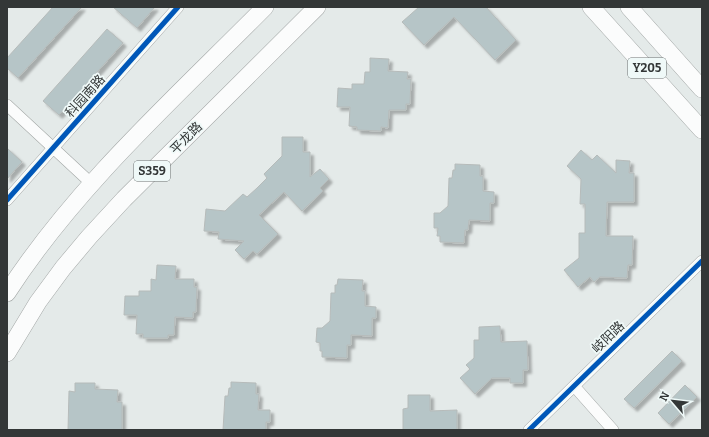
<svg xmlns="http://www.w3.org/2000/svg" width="709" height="437" viewBox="0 0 709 437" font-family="Bitter,'Noto Sans SC',serif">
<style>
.building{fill:#b6c5c7;stroke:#b6bbba;filter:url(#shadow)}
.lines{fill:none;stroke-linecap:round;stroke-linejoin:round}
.street-casing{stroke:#a3a7a6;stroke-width:12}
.primary-casing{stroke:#a3a7a6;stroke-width:18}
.street{stroke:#fbfcfc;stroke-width:11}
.primary{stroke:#fbfcfc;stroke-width:17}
.cycleway-casing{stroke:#eff9f8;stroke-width:8}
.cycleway{stroke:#0057b8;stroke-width:5}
.labels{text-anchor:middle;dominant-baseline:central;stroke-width:3.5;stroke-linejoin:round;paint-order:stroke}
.shield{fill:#eff9f8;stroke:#6b7171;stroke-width:1}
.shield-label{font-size:12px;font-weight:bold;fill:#333737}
.street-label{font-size:13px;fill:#333737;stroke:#eff9f8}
</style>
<defs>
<filter id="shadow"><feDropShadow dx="3.5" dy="3.5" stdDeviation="1" flood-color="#0004"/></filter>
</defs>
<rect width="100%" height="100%" fill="#e4eae9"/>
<path class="building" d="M53,7H82L18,78L7,68V58Z
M113,7H155L137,28Z
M419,7H486L516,40L495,60L454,17L424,45L402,22Z
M107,29L123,43L59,115L43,101Z
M370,58L389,59L388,71L408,72L407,79H411L410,104H406V110H389L388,128L381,127V131L357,130V127L349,126L350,107H337L338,88L352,89V84H364L365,72H370Z
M282,137H303V152H310V177L320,169L329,179L320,188L323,191L302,211L284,192L272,203L259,215L278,234L257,254L253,251L244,259L235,250L244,241L218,239L219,232L204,231L206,209L225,211L243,194L247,197L257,188L267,178L264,174L282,156Z
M7,148L22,162L7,179Z
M581,150L592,160L597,155L616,173V160L630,161L629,173H634V202H607L606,236H633L632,265H628L627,278L600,277L594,282L590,277L578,287L564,270L579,258V233H585V204H580L581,179L567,166Z
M455,164L480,165V176H483V191L494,192V203H490V221L469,220L468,230H465L464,243L440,242V236H437L438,228H434V213H440L448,206L449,178H452L453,170H455Z
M157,265L176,266L175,279H194V287H197L196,312H193V318L175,317L174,335H168V338H143V334H136L137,315H124L125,296H139V291H151V279L156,280Z
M338,279L363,280L362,291H365V306L376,307V318H372V336L351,335V345H347V358L322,357V351H320V343L316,342L317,328H322L330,321L331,293H335V285H337Z
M500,326L501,342L527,341L528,370H523V383H510V378H492L475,394L460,378L470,369L466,365L474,358V340H479V327Z
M672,351L682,361L634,408L624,399Z
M231,382L256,383V394H259L258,410H270V422H266V430H223L225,396H228L229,388H231Z
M75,383H95V389L118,390L117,402H122V430H68L69,391L75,392Z
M685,385L697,397L669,424L658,413Z
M408,395H430V411L457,410V430H403V409L408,408Z"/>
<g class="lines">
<g class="street-casing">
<path id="street" d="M7,105L92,184
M7,200L178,7
M574,386L613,430
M529,430L702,261"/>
</g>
<g class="primary-casing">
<path id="primary" d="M591,7L702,130
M629,7L702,89
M7,293C76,186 176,97 265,7
M7,353L38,302L63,268L89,237L124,199L317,7"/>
</g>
<use href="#street" class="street"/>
<use href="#primary" class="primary"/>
<g class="cycleway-casing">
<path id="cycleway" d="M7,200L178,7
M529,430L702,261"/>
</g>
<use href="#cycleway" class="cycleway"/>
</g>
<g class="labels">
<g class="shield">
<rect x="628" y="58" width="38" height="20" rx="3"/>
<rect x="134" y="161" width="36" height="20" rx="3"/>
</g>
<g class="shield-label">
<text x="647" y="68">Y205</text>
<text x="152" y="171">S359</text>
</g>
<g class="street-label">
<text transform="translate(85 96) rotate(-48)">科园南路</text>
<text transform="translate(186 138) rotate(-45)">平龙路</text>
<text transform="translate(608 337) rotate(-44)">岐阳路</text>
</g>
</g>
<rect width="709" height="437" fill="none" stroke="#333737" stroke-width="16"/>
<g transform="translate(673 401) rotate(298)" stroke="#eff9f8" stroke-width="3" paint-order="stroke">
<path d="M0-3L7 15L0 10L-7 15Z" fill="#333737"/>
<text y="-6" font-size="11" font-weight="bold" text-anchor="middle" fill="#333737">N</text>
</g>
</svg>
